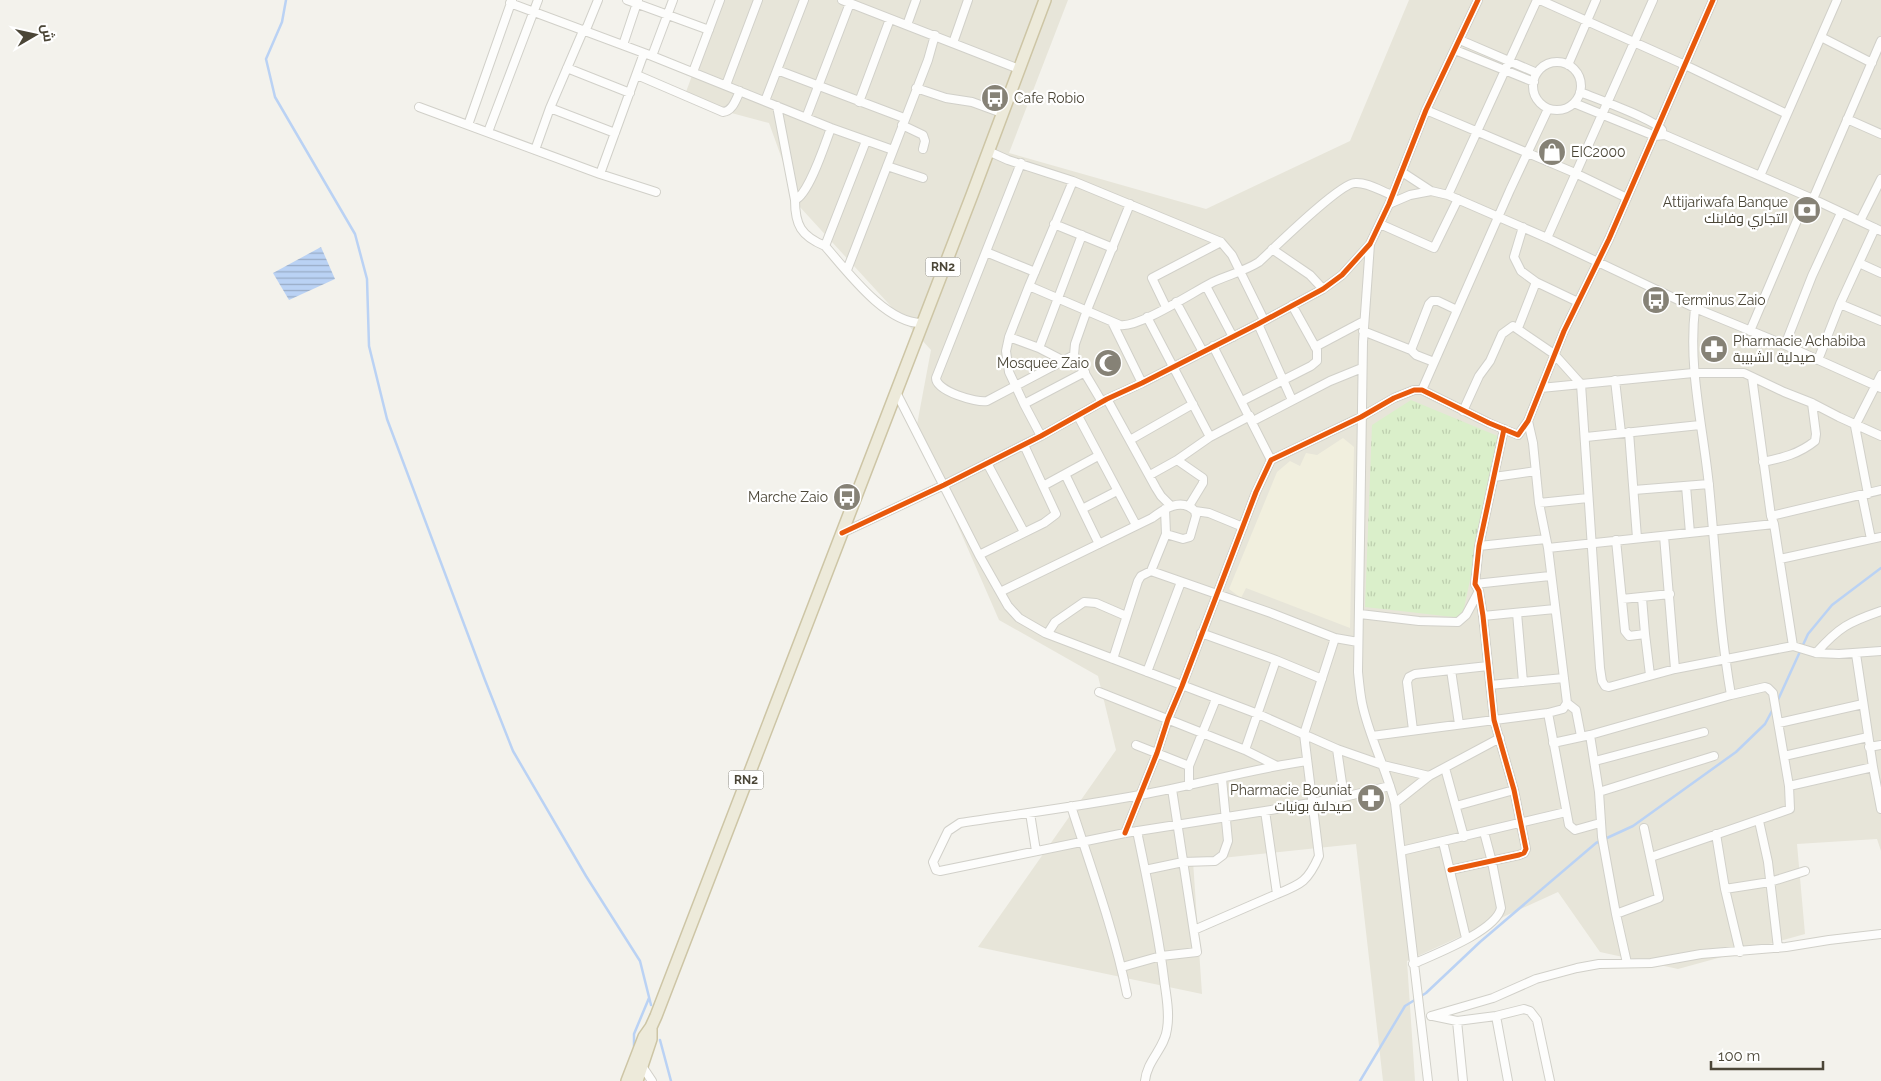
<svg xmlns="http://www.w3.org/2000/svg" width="1881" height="1081" viewBox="0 0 1881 1081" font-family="Raleway,Cairo,sans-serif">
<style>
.residential{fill:#e7e5d9}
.education{fill:#f1efde}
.park{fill:url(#park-tufts)}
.water{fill:url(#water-rules)}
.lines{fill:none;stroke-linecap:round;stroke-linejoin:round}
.stream{stroke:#bad2f4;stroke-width:2.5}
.minor-casing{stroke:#d1d0c9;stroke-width:10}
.highway-casing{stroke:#cdc5a5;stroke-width:14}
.minor{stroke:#fdfdfc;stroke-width:8}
.highway{stroke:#edeada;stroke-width:11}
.cycleway-casing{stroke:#fff;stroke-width:8}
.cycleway{stroke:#e8590c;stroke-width:5}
.labels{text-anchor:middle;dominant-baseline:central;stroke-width:4.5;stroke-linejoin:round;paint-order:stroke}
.shield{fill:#fff;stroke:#817e73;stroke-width:1}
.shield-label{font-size:12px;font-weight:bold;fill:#4b4637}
.poi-label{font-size:14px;fill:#4b4637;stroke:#fff;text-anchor:start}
</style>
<defs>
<pattern id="park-tufts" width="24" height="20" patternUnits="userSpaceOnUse" patternTransform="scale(1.25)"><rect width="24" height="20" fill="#daefca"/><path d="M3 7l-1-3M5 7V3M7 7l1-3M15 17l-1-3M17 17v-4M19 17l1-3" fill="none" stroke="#bdceae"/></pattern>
<pattern id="water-rules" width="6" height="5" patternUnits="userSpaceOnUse" patternTransform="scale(1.25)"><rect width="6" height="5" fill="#bad2f4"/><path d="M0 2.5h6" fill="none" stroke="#99acc6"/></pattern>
</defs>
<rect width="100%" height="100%" fill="#f3f2ec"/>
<path class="residential" d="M720,0H1068L1009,153L1206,209L1350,141L1409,0H1881V851L1877,839L1797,844L1805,934L1678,969L1600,952L1558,892L1407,961L1415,1081H1383L1356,844L1193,861L1202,994L978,947L1116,750L1098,676L999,620L916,430L931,350L799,206L769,123L683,100Z"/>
<path class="education" d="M1343,438L1354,447L1350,628L1246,588L1241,598L1229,589L1277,472L1290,461L1300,466L1306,453L1317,455Z"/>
<path class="park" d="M1411,400L1500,437L1462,618L1365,607L1372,425Z"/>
<path class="water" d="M321,247L335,279L289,300L273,273Z"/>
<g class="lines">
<path class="stream" d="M286,0L282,22L266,59L275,97L355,234L367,279L369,346L387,419L485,680L513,751L586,876L640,961L651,1005
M1777,702L1808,634L1832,605L1881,568
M660,1040L671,1081
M634,1047V1034L649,998
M1360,1081L1405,1006L1426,993L1480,942L1596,843L1633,826L1736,752L1765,724L1773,709"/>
<g class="minor-casing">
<path id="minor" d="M627,0L709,30
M842,0L1019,69
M1540,0L1685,65L1787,114
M510,3L652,56L831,128L893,150
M907,25L916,0
M1821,37L1872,63
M1460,40L1537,73
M953,43L968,0
M623,45L638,0
M1455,50L1534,82
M652,56L673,0
M1533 86a24 24 0 1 1 48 0a24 24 0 1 1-48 0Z
M1568,65L1596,0
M567,68L630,93
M777,70L904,118
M693,72L720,0
M637,75L723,112C733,111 736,99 740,91
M726,85L758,0
M916,88L946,98L972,102L1002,113
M1580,92C1595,98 1654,119 1662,130
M765,101L804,0
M859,102L890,19
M1574,103L1655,136L1665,135L1813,199L1881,231
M777,106L795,200C809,194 825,144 831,128
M419,107L600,174L656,192
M550,108L615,133
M1426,110L1575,173L1627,198
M806,118L850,3
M1847,119L1881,134
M468,125L512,0
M902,125L923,135L925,141L923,149
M488,132L538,0
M535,150L550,108L583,31L587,27L598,0
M988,151L1008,160L1073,181L1221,242L1232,255L1264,320
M1021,163L936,378C936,391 976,403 987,401L1074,355
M887,166L923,178
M1402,172L1431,191
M600,174L644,53
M1760,176L1837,0
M1448,195L1537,0
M1813,199L1881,41
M795,200C795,225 801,236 825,246C847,271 886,324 922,323
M1389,204L1410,195L1431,191L1448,195L1547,238L1695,308L1785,345L1881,388
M1860,221L1881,179
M1054,224L1113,248
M1380,224L1434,248L1458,199
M1523,227L1514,257L1521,271L1536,282
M1547,238L1653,0
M1370,244L1363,342L1358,672C1359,682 1360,693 1362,703C1369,737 1386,768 1395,803L1428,1081
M825,246L866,141
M1272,249L1310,275L1323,289
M986,252L1035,272
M1859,263L1881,273
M847,270L928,60L935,35
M1029,286L1120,325C1139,328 1193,292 1213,282C1228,275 1245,271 1259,262C1273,249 1340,183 1355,183C1367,182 1381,191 1392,195
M1206,286L1233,337
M1176,302L1203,352
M1840,304L1881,321
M1166,307L1152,278L1221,242
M1695,308C1688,369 1703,426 1709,486C1716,556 1719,626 1731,695
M1147,317L1210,437L1177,460L1203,478V483L1189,506
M1112,322L1142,383
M1258,324L1292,400
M1518,328L1536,282L1578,302
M1363,331L1411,350
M1750,331L1807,197
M1009,337L1039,348L1064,361
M1785,345L1812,276L1841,213
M1213,346L1271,460
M1315,347L1364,321
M1039,348L1082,235
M1818,360L1840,304L1875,228
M1434,362L1416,355L1411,350L1429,304L1432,301H1438L1457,310
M1752,377L1771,516L1774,524L1793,646
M1615,380L1621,433
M1541,388L1693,373H1744L1784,392L1812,403L1839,417L1881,436
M1422,390L1510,190L1548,109
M896,392L979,555L1008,606L1019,618L1045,633L1258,714L1337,749L1383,765L1429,776
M1107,399L1156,488L1161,496L1170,505
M1242,401L1311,366L1317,361V350L1292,305
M1102,402L1074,355L1075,344L1087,310L1130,204
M1024,404L1085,372
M1463,411L1479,376L1490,361L1502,334L1513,326L1554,354L1581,384L1600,668L1602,681L1605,686L1609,687L1675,669L1793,646L1816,653L1839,654L1881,651
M1078,416L1136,525
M1253,421L1330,381L1362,368
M1629,432L1637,538
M1041,436L1024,404L1009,372L1006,351L1009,337L1029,286L1073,181
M1210,437L1250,416
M1586,437L1700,425
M1130,440L1193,404
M1763,462C1782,458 1799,454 1815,441L1816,434L1812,403
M987,463L1024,532
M1065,474L1099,544
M1150,475L1177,460
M1494,477L1536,471
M1043,486L1098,456
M1686,486L1690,533
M1634,490L1709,484
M1868,494L1855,426L1881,375
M1862,495L1871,539
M1539,503L1588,498
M1082,509L1117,491
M1195,511L1209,513L1243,527
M1771,516L1881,490
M842,533L944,485L1041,436L1107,399L1142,383L1258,324L1323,289L1342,275L1370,244L1389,204L1426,110L1478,0
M1664,536L1675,669
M1616,540L1625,631L1629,636L1645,634L1650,675
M1479,546L1546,539
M1548,548L1774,524
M979,555L1044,523L1056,514L1024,445
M1780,559L1881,537
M1151,571L1166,534L1165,509
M1475,584L1550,576
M1000,592L1152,518C1164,509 1181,497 1195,511L1196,516L1190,537L1183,539L1166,534
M1642,598L1645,634
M1622,599L1670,594
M1517,613L1523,682
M1360,614L1419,621L1458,622L1466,615L1479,591
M1483,616L1555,609
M1048,633L1055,622L1084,602L1096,603L1126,616
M1201,633L1276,660L1322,679
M1816,653C1839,627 1849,622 1881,611
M1856,654L1873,767L1881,809
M1113,659L1138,581L1141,576L1151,571L1271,613L1335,638L1358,642
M1451,670L1459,724
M1147,672L1181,582
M1490,685L1564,678
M1099,692L1245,750L1277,766
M1567,703L1576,710L1581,736
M1548,713L1569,825L1575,830L1600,823
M1779,723L1863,704
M1413,730L1407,682L1409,677L1415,674L1488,666
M1590,735L1599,792L1602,837L1616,914L1627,963
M1372,736L1548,713L1563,709L1567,703L1548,548L1539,503L1533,443L1528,421
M1553,743L1590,735L1731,695L1765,687L1768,688L1773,693L1789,786L1790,809L1651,857
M1136,745L1189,766
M1869,747L1881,745
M1337,749L1344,797
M1245,750L1276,660
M1784,756L1868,737
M1307,761C1251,769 1196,785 1140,795C1081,806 1020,814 960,823L948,831L933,862L936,870L940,871L1125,833L1265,811L1344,797L1390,786
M1595,761L1704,732
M1445,768L1464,837
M1189,786V766L1216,699
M1789,786L1873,767
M1599,792L1714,756
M1395,803L1429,776L1500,738
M1071,806C1091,868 1114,930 1127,994
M1456,806L1514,790
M1030,813L1036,851
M1759,821L1768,862L1778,948
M1137,831C1147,880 1158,929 1164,979C1166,995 1170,1012 1167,1029C1165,1048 1147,1060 1145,1081
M1125,833L1157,753L1168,719L1182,686L1256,492L1271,460L1361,417L1394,398L1414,390H1422L1489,423L1518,435L1528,421L1564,331L1609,239L1713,0
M1716,834L1725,889L1740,952
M1443,842L1466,938
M1401,851L1566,812
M1145,870L1183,862L1215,861L1223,855L1228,841L1222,779
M1450,870L1519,855L1524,853L1526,849L1514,790L1494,720L1483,616L1479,591L1475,584L1479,546L1504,429
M1725,889L1770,882L1805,871
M1277,894C1302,884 1308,881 1319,856L1304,734L1335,638
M1616,914L1659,898L1644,828
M1194,930L1277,894L1265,811
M1413,964C1435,954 1496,931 1501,908L1492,862L1484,832
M1122,967L1161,956L1197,952L1172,789
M1431,1016L1493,998L1536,979L1577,968L1599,964L1651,963L1701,954L1786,947L1829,940L1881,934
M1433,1016L1457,1021L1496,1016L1524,1009L1530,1011L1537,1020L1550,1081
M1496,1016L1508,1081
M1457,1021L1463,1081
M642,1066L652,1081"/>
</g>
<g class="highway-casing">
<path id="highway" d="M627,1081L644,1037L651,1027L656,1016L972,195L1045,0
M637,1081L651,1039V1029"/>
</g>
<use href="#minor" class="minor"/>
<use href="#highway" class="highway"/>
<g class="cycleway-casing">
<path id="cycleway" d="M842,533L944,485L1041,436L1107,399L1142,383L1258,324L1323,289L1342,275L1370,244L1389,204L1426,110L1478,0
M1125,833L1157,753L1168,719L1182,686L1256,492L1271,460L1361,417L1394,398L1414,390H1422L1489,423L1518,435L1528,421L1564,331L1609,239L1713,0
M1450,870L1519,855L1524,853L1526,849L1514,790L1494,720L1483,616L1479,591L1475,584L1479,546L1504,429"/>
</g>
<use href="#cycleway" class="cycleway"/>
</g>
<defs>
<g id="bus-disc" transform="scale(1.4375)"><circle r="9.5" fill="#868276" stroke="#fff"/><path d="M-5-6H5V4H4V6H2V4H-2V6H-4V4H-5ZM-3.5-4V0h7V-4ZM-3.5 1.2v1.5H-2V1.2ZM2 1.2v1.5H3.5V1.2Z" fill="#fff"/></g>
<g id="shop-disc" transform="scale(1.4375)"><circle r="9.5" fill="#868276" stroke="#fff"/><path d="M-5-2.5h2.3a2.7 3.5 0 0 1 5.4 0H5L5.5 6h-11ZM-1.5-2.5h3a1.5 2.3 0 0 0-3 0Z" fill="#fff"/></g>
<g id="bank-disc" transform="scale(1.4375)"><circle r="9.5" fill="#868276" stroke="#fff"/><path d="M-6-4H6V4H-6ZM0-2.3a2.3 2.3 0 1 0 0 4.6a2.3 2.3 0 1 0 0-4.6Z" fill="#fff"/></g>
<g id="pharmacy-disc" transform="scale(1.4375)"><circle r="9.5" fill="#868276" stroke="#fff"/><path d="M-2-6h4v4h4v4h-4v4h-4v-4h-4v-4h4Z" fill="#fff"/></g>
<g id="mosque-disc" transform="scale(1.4375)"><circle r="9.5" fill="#868276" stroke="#fff"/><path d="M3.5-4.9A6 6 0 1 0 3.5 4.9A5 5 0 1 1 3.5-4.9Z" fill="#fff"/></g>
</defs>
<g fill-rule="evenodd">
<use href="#bus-disc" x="995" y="98"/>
<use href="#shop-disc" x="1552" y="152"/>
<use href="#bank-disc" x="1807" y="210"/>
<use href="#bus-disc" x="1656" y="300"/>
<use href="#pharmacy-disc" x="1714" y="349"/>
<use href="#mosque-disc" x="1108" y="363"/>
<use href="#bus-disc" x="847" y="497"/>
<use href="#pharmacy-disc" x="1371" y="798"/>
</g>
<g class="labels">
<g class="shield">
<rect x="925.5" y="257.5" width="35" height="19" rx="4"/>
<rect x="728.5" y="770.5" width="35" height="19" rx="4"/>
</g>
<g class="shield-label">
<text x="943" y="267">RN2</text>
<text x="746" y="780">RN2</text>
</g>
<g class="poi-label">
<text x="1014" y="98">Cafe Robio</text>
<text x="1571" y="152">EIC2000</text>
<text x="1788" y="202" text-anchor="end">Attijariwafa Banque<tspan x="1788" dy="16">التجاري وفابنك</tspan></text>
<text x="1675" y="300">Terminus Zaio</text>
<text x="1733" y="341">Pharmacie Achabiba<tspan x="1733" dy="16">صيدلية الشبيبة</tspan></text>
<text x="1089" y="363" text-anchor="end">Mosquee Zaio</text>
<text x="828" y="497" text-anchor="end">Marche Zaio</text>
<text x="1352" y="790" text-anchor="end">Pharmacie Bouniat<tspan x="1352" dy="16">صيدلية بونيات</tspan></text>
</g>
</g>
<g transform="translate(35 35) rotate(81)" stroke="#ffffff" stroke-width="4" paint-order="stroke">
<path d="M0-4L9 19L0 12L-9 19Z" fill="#4b4637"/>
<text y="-8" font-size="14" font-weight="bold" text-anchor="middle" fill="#4b4637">ش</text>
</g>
<path d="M1711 1061v8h112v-8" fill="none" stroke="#4b4637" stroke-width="2.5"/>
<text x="1718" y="1061" font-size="15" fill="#4b4637" stroke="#ffffff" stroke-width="4" paint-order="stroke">100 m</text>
</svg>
